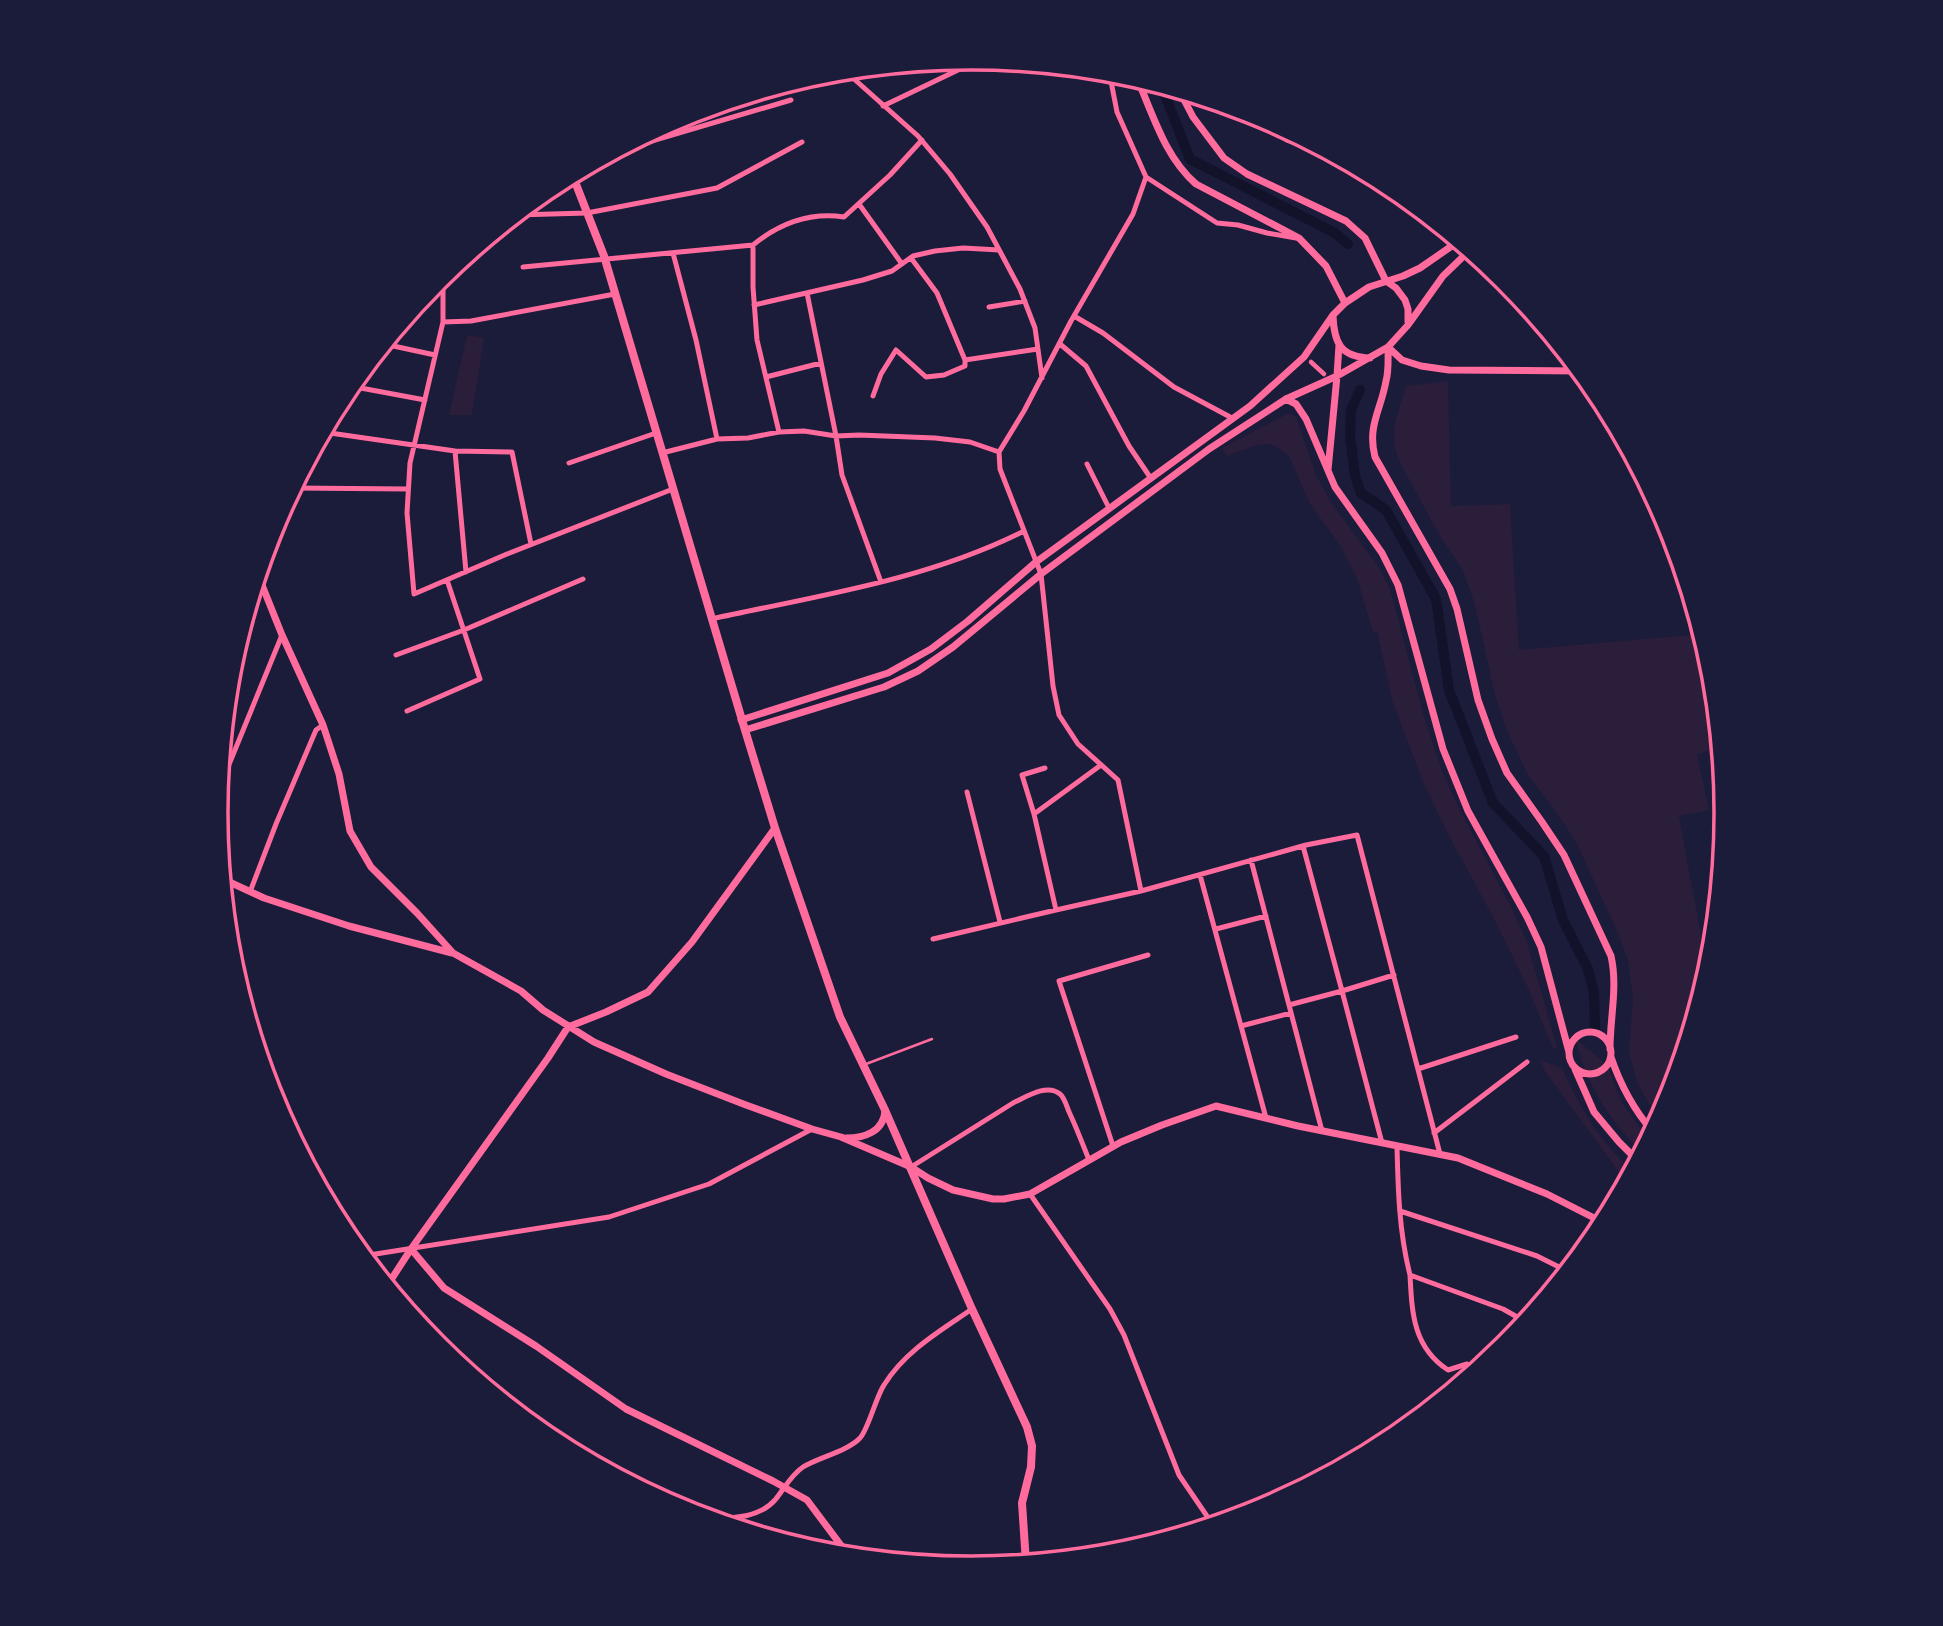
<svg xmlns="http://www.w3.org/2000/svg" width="1943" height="1626" viewBox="0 0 1943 1626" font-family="'Varela Round',sans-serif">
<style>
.green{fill:#2a1e3b}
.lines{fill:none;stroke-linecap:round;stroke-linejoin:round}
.canal{stroke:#12122b;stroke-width:10}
.service{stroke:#ff6b9d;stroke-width:2.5}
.pedestrian{stroke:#ff6b9d;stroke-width:4.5}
.minor{stroke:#ff6b9d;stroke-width:5}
.tertiary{stroke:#ff6b9d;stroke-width:7}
.secondary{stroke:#ff6b9d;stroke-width:8}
.rim{fill:none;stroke:#ff6b9d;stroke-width:3.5}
</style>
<rect width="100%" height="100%" fill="#1b1b3a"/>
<path class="green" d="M467,335L484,338L472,415H449Z
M1448,381L1451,506L1510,504L1519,650L1703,634L1712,666L1720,748L1697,754L1709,810L1679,816L1706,963H1711L1669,1102L1661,1118L1650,1105L1637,1083L1629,1052L1633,997L1628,960L1616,929L1576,842L1555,810L1528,775L1506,729L1495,695L1475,605L1463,570L1440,536L1399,461C1388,433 1398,413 1406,386Z
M1289,413L1296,417L1316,475L1333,505L1378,566L1390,589L1423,713L1442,771L1460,810L1513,911L1527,942L1557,1048H1553L1527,986L1493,917L1449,836L1423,782L1393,703L1377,631L1373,632L1357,578L1340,545L1310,504L1289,456L1275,446L1267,444L1256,445L1227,456L1222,448Z
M1575,1038L1607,1065L1621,1101L1640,1128L1650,1139L1642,1153C1607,1116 1588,1088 1575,1038Z
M1540,1060L1562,1068C1579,1105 1600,1144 1633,1170L1628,1178L1618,1171L1545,1071Z"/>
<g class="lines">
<path class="canal" d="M1161,85L1190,159L1335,233L1348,244
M1360,390L1351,410L1350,435L1355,476L1361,493L1386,510L1436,599L1449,690L1493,803L1544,856L1563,920L1588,969L1594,993L1595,1030"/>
<path class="service" d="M1276,124C1281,146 1291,143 1310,142
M866,1064L932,1039"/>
<path class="pedestrian" d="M1311,362L1324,374"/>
<path class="minor" d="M844,70L918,136L950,174L987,227L1020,289L1035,328L1042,378
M1109,71L1117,112L1146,177
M883,106L981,59
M611,153L791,100
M859,204L902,264
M516,215L587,213L717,188L802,142
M1296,238L1267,233L1238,225L1217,223L1146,177L1133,214L1071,321L1024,411L999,452L1000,469L1041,574L1053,686L1059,715L1078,744L1118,780L1141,891L1306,845L1357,835L1440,1154
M753,245V287L757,340L779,432
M673,253L696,340L717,439
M911,258L937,293L965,360L1038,349
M523,267L753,245C780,223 809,212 844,217L890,175L922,140
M443,274V322L410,463L407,513L414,594L507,554L673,489
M807,293L836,436L842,475L881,582
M754,305L863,280L892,271L913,256L935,251L963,248L999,250
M989,307L1025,301
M1074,316L1103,333L1174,387L1232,418
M443,322L471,321L615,294
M384,344L435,355
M1060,344L1086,366L1129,446L1150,477
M766,377L821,363
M350,386L425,400
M873,396L881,374L896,350L926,377L944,375L965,366V360
M323,432L455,451L512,452L531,544
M455,451L466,572
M662,453L717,439L748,438L779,432L804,431L836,436L859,435L935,438L970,442L999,452
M569,463L656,433
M1087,464L1109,508
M293,488L408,489
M711,619C816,596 927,580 1024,531
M396,655L464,630L583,579
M407,711L480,679L447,580
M1101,765L1034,814L1056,910L1141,891
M219,789L282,635
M967,792L1000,922
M1034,814L1022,775L1045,768
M1251,860L1322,1131
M1200,875L1266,1118
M250,892L276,824L316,730L323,725
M1216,929L1266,916
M933,939L1056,910
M1289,1005L1342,991L1303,846
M1241,1026L1291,1013
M1418,1069L1516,1037
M1434,1133L1527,1062
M1382,1143L1342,991L1394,975
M1113,1146L1059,981L1148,955
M1397,1146C1398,1189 1399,1232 1410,1275
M911,1167L1013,1103C1026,1097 1047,1083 1060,1094C1065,1098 1067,1108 1070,1114C1077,1129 1083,1145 1089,1160
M1030,1194L1110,1309L1124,1335L1179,1475L1213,1525
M1400,1211L1537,1256L1563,1269H1569
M363,1256L609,1217L709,1184L812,1129
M1467,1364L1448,1370C1413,1347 1412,1313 1410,1275L1503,1309L1519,1318L1523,1326
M710,1519C733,1518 759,1518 775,1500C784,1489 791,1475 803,1467C817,1458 848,1451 860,1438C868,1430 876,1397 884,1385C905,1351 940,1331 972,1309"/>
<path class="tertiary" d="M1137,78C1153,115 1165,157 1196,184L1299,238L1326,266L1345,303
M1179,90L1193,117L1224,158L1247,174L1346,221L1365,238L1386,281L1396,288L1405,300L1408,309V322
M1333,316C1334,342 1340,357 1370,358
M1388,347C1388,358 1389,370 1386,381C1381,410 1367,426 1375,457L1450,589L1457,609L1478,700L1492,739L1507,773L1542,822L1564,855L1611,956C1618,987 1610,1017 1610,1049
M1388,347L1402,360L1421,366L1449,370L1581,371
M1286,399L1296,404L1306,419L1335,487L1382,553L1398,585L1443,749L1468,811L1527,917L1541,947L1569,1052
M1328,470L1337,376L1339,345
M258,575L282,635L323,725L339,774L350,831L371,867L417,913L453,953L521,991L543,1010L594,1042L666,1074L746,1105L812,1129L841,1137L911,1167L928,1178L953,1190L993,1199H1004L1030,1194L1121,1142L1162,1125L1216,1106L1298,1126L1458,1158L1547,1194L1604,1223
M741,720L888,673L931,649L968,621L1036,562L1250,406L1304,357L1333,315L1345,303L1369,287L1403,276L1420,268L1459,241
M745,730L884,687L918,671L953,647L1041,574L1209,449L1286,399L1337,376L1388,347L1408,325L1443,276L1470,250
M223,879L264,898L349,926L452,953
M1569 1053a21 21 0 1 1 42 0a21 21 0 1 1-42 0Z
M1611,1057C1620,1084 1634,1110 1653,1132
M1575,1069L1594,1112L1619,1142L1638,1161
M846,1138C864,1138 884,1132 885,1110
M411,1249L444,1288L536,1346L626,1409L773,1481L807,1500L849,1556
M387,1286L411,1249L548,1058L568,1027L606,1012L648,992L692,942L775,828"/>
<path class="secondary" d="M572,174L604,256L745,730L775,828L840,1017L885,1110L972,1309L1027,1427L1032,1446L1031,1467L1022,1503L1026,1563"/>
</g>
<path d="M0 0H1943V1626H0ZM228 813a743 743 0 1 1 1486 0a743 743 0 1 1-1486 0Z" fill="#1b1b3a" fill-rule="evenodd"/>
<path class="rim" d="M228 813a743 743 0 1 1 1486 0a743 743 0 1 1-1486 0Z"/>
</svg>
